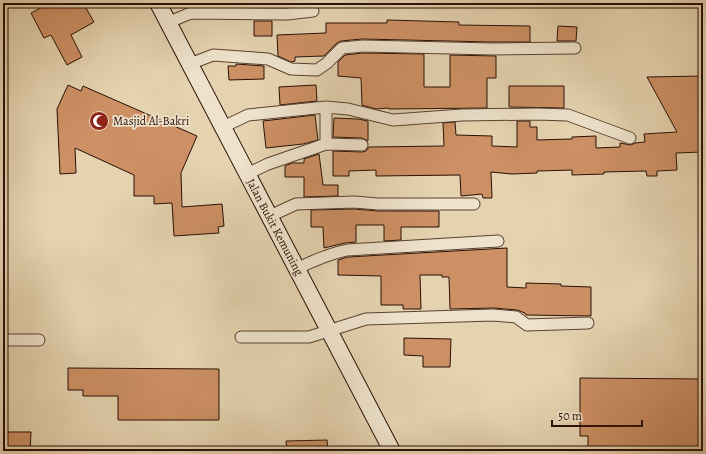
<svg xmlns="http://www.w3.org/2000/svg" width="706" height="454" viewBox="0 0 706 454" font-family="Alegreya,serif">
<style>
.building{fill:#cc9064;stroke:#290f04}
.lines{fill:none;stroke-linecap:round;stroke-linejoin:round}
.minor-casing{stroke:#58402f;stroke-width:13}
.secondary-casing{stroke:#290f04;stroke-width:18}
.minor{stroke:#eee2cc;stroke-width:11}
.secondary{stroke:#eee2cc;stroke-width:16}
.labels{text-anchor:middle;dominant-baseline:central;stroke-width:3.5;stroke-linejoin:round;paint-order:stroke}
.poi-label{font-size:12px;fill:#290f04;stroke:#eee2cc;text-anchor:start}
.street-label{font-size:12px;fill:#290f04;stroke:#eee2cc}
</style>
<rect width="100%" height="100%" fill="#e5d3b0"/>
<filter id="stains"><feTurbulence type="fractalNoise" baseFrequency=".005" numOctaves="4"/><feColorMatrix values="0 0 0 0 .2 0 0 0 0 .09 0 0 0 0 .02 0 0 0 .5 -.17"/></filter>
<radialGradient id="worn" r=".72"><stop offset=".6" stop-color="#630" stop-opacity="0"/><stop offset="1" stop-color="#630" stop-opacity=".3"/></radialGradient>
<path class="building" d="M50,3H83L94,22L71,35L82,57L67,65L51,35L44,38L31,13Z
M387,20L459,22V25L530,26V42H492L362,39L341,41L337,43L324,56L295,57V61L291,62L278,56L277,35L326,33V23H387Z
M254,21H272V36H254Z
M558,26L577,27L576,41H557Z
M363,53L424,54V87H450V55L496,56V78H487V108L389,109V108L376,109L362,105L361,78L338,76V62L345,55Z
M236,64L264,66V79L229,80L228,66H236Z
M703,76V152L676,153L677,170L657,171V176H647L646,171L604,172V174L572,175V170L537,171V173L512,174L491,172L492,198H483L482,194L461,196L460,175L376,176V170L349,171V176H333V151L362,152L366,151L369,147L444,146L443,123L455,122L456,135L492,136V146L517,147V121H530V127H537V140L572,139V137L596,136V148L620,147V143L631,145L635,143L645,142L644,134L677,132L647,77Z
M68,85L81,91L83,86L197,136L181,173L182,207L222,204L224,226L218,227L219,233L174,236L172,203L154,204V196H134V175L75,148L76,173L60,174L57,109Z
M316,85L317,101L280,105L279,87Z
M509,86H564V108L509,107Z
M315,115L318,140L303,144L266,148L263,121Z
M334,118L358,119L368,121V141L362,138L333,137Z
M319,154L323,185H338V196L304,197V177H285V166L292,163H304V159Z
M354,209L378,211H439V227H401V240L384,241V225H356V242L345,243L324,248L323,227H311V210Z
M507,248V287L526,288V283L561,284V286L591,287V316L526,315L525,313L517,310L494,308L450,309L449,277H442V275H420L421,309H403V305H381V276L338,275V260L348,257Z
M404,338L451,339L450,367H423V356L404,355Z
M68,368L219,369V420H118V396H83V390H68Z
M580,378L703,379V451H588V436H580Z
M3,432H31L30,451H3Z
M327,440L328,451H287L286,441Z"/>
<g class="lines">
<g class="minor-casing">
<path id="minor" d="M169,22L191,13L287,14L313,11
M190,64L213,55L268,59L291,69L317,70L327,63L342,48L363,46L492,49L575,48
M223,127L248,115L326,107L348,109L393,120L462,115L537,114L568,115L630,138
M326,144V107
M247,174L268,164L326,144L362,145
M270,216L296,204L354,202L378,204H474
M297,269C314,260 329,254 347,250L498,241
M241,337H309L366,319L493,315L516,317L527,325L588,323
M3,340H39"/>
</g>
<g class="secondary-casing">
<path id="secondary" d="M158,3L392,451"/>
</g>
<use href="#minor" class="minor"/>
<use href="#secondary" class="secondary"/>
</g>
<defs>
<g id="mosque-disc" transform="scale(1)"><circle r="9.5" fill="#8f2418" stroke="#eee2cc"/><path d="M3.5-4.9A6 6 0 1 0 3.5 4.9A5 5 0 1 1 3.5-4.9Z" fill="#fff"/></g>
</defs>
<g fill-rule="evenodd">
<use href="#mosque-disc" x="99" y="121"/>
</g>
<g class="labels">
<g class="poi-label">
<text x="113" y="121">Masjid Al-Bakri</text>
</g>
<g class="street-label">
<text transform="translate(275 227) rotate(62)">Jalan Bukit Kemuning</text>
</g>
</g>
<rect width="706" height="454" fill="none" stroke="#e5d3b0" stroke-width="16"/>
<rect x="4" y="4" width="698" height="446" fill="none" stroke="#290f04" stroke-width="2"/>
<rect x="8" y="8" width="690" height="438" fill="none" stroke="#290f04"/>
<path d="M552 420v6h90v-6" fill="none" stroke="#290f04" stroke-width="2"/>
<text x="558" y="420" font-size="12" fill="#290f04" stroke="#eee2cc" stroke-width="3" paint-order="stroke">50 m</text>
<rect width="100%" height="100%" filter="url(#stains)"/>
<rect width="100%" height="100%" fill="url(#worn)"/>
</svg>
